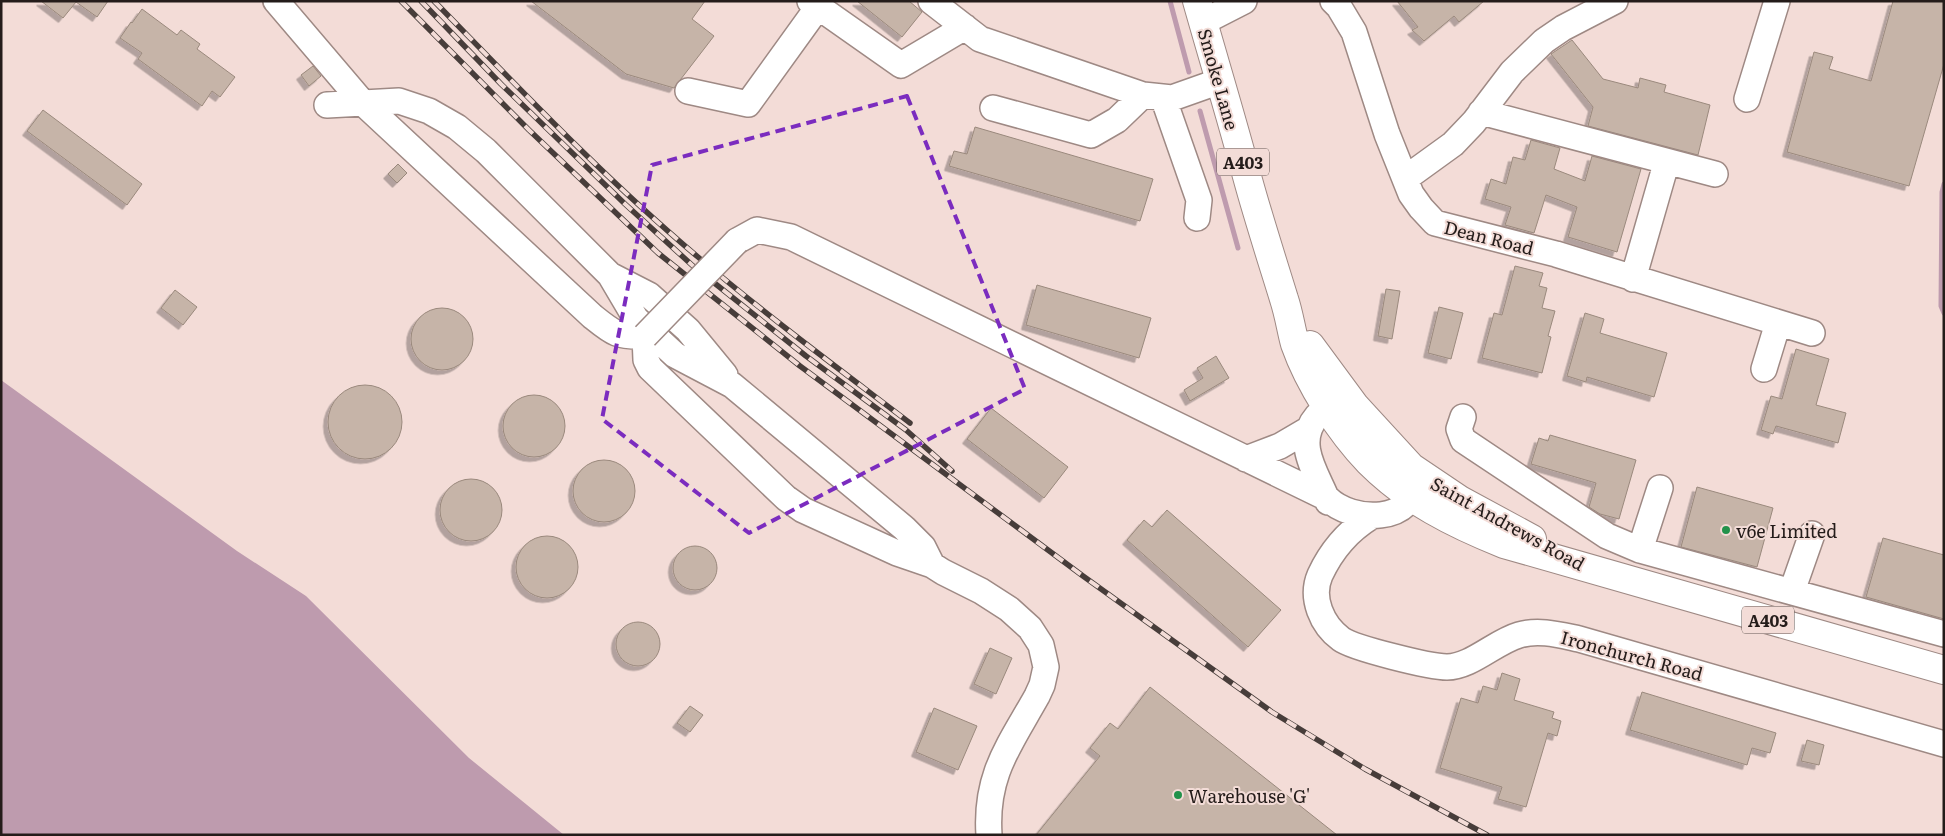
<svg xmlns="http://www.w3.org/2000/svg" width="1945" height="836" viewBox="0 0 1945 836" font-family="Literata,serif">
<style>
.water{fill:#be9bae}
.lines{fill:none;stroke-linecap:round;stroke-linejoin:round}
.stream{stroke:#be9bae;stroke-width:5}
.building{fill:#c6b4a8;stroke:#9a897d;filter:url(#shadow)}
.minor-casing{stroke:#9e8984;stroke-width:28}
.highway-casing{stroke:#9e8984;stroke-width:30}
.minor{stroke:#fff;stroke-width:25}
.highway{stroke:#fff;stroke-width:28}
.rail-casing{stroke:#473d3a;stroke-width:5.5}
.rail{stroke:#f3dcd7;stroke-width:4;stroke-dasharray:11;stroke-linecap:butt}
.minor-bridge-casing{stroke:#9e8984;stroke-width:28;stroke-linecap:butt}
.minor-bridge{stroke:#fff;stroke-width:25}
.marked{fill:none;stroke:#7b2cbf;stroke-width:4;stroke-dasharray:10 6;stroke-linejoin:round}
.poi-dot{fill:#22924b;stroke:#f3dcd7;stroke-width:2}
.labels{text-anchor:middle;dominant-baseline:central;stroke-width:4;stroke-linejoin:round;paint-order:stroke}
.shield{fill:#f3dcd7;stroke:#625653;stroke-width:1}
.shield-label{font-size:16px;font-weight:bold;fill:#241c1a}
.street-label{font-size:18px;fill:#241c1a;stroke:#f3dcd7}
.poi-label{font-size:18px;fill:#241c1a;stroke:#f3dcd7;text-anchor:start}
</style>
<defs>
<filter id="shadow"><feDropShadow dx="-4.5" dy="4.5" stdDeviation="0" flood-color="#0004"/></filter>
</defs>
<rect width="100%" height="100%" fill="#f3dcd7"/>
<path class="water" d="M1,380L237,551L306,596L469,758L564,835H1Z"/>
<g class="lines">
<path class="stream" d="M1170,1L1189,72
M1200,111L1238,248
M1944,184L1942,192L1941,306L1944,313"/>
</g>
<path class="building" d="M41,1H108L97,17L76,2L63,18Z
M531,1H705L692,19L714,36L674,88L626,74Z
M857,1H909L922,12L902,37Z
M1397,1H1484L1459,22L1454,16L1424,41L1412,30L1418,27Z
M1893,1H1944V64L1909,186L1787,152L1814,52L1833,57L1829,69L1871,81Z
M142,9L177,35L181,30L200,44L197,49L235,77L220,97L212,91L202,106L138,59L142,53L120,38L131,22L132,23Z
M1572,40L1603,79L1638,88L1640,78L1666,85L1664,92L1710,105L1698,155L1588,126L1593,107L1551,54Z
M313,66L321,76L309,86L301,75Z
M43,110L142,184L127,205L27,131Z
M975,127L1153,179L1140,221L949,166L954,151L967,154Z
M1531,140L1560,148L1554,169L1585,181L1592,156L1641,169L1617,252L1568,237L1577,207L1546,195L1534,233L1505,225L1511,207L1485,199L1491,179L1506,184L1513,157L1525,160Z
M398,164L407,173L397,183L388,174Z
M1515,266L1543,273L1539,286L1547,288L1542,308L1555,311L1548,336L1551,337L1542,373L1482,358L1494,313L1502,315Z
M1037,285L1151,318L1139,358L1026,325Z
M1386,289L1400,291L1392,339L1378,336Z
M175,290L197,307L183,325L161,308Z
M1439,307L1463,313L1451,359L1428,353Z
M411 339a31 31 0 1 1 62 0a31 31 0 1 1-62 0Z
M1585,313L1604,319L1600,333L1667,353L1654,397L1587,377L1586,382L1567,376Z
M1796,349L1829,359L1816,405L1846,413L1838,443L1776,426L1773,434L1761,430L1771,396L1782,399Z
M1216,356L1229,378L1190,401L1184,390L1203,378L1197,368Z
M328 422a37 37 0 1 1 74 0a37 37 0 1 1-74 0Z
M503 426a31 31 0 1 1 62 0a31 31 0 1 1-62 0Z
M991,408L1068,467L1044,498L967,439Z
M1550,435L1636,460L1619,519L1600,514L1589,507L1596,483L1531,464L1539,438L1548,441Z
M573 491a31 31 0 1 1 62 0a31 31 0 1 1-62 0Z
M440 510a31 31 0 1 1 62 0a31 31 0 1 1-62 0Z
M1697,487L1773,508L1757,567L1681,547Z
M1167,510L1281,610L1248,647L1127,540L1144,520L1152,527Z
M516 567a31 31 0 1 1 62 0a31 31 0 1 1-62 0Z
M1883,538L1944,555V619L1866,597Z
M673 568a22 22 0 1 1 44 0a22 22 0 1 1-44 0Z
M616 644a22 22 0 1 1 44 0a22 22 0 1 1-44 0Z
M990,648L1012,658L996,694L974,684Z
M1502,673L1520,679L1514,700L1554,712L1552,718L1561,721L1557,736L1548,733L1526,807L1498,799L1502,787L1440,768L1461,698L1478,703L1483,686L1497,690Z
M1150,687L1337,835H1036L1100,756L1090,748L1110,723L1118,729Z
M1642,692L1776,733L1770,753L1752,748L1747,765L1630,730Z
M690,706L703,715L690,732L677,723Z
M934,708L977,726L958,770L916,752Z
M1807,740L1824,745L1819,765L1801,761Z"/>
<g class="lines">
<g class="minor-casing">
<path id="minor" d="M276,1L363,103L592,316C613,333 617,337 645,336L646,360L650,368L786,498L803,510L897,553L932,565L943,572L981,591L1009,609L1030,628L1041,645L1046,667L1042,685L1037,696C1009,746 985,775 989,835
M810,1L901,65L965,27
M931,1L980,39L1143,95L1172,98L1220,81
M1333,1L1339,7L1354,32L1387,134L1411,194L1421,208L1435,223L1556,254L1812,333
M1203,22L1244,1
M688,91L748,104L818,7
M1163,97L1199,200L1197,218
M1747,99L1777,1
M327,105L399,101L429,111L457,127L486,151L610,275L636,319L675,355L732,385L904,528L923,547L932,565
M993,108L1091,135L1117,120L1143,95
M1481,112L1715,174
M1406,178L1453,144L1474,122L1512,72L1544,41L1563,28L1615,1
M737,241L757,230L791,237L1327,498C1351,523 1418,525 1415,477
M610,275L649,295L688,330L725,375
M1633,279L1664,171
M1764,369L1778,323
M1463,417L1459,429L1463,440L1607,536L1640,550L1944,634
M1246,459L1280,446L1309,429
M1328,502C1318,475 1293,444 1317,416C1325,407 1333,402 1344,403
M1372,516C1348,531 1332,549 1320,575C1310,598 1322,625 1341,639C1353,648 1430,667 1447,667C1471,667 1495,642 1519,635C1539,629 1560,635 1579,639L1944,744
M1640,550L1660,488
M1792,591L1812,534"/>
</g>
<g class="highway-casing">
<path id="highway" d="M1197,1C1214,61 1232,120 1248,180C1259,220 1272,260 1284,299C1289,314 1291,329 1295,344C1309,384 1340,432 1369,462C1408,501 1454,524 1504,544L1944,670
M1310,345L1355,406L1411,467L1460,500L1532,539"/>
</g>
<use href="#minor" class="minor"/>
<use href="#highway" class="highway"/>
<g class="rail-casing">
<path id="rail" d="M401,1L529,130L658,253L800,366L1083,576L1272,712L1365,769L1487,835
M421,1L501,84L625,204L693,266L806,356L906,430L952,471
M434,1C520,89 604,178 698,257C766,315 839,369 910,423"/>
</g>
<use href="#rail" class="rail"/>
<g class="minor-bridge-casing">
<path id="minor-bridge" d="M645,336L737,241"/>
</g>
<use href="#minor-bridge" class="minor-bridge"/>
</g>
<path class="marked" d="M907,96L1025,389L749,533L602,419L652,165Z"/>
<g class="poi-dot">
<circle cx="1726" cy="530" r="5"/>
<circle cx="1178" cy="795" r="5"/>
</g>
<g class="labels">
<g class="shield">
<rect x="1217" y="148.5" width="52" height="27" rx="4"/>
<rect x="1742" y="606.5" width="52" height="27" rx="4"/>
</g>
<g class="shield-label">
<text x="1243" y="162">A403</text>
<text x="1768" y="620">A403</text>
</g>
<g class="street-label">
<text transform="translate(1219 79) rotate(74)">Smoke Lane</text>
<text transform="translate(1489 237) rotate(14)">Dean Road</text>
<text transform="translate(1508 523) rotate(29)">Saint Andrews Road</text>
<text transform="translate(1632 655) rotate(15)">Ironchurch Road</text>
</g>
<g class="poi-label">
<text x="1736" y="530">v6e Limited</text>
<text x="1188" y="795">Warehouse 'G'</text>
</g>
</g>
<rect width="1945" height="836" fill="none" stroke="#241c1a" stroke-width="5"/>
</svg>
